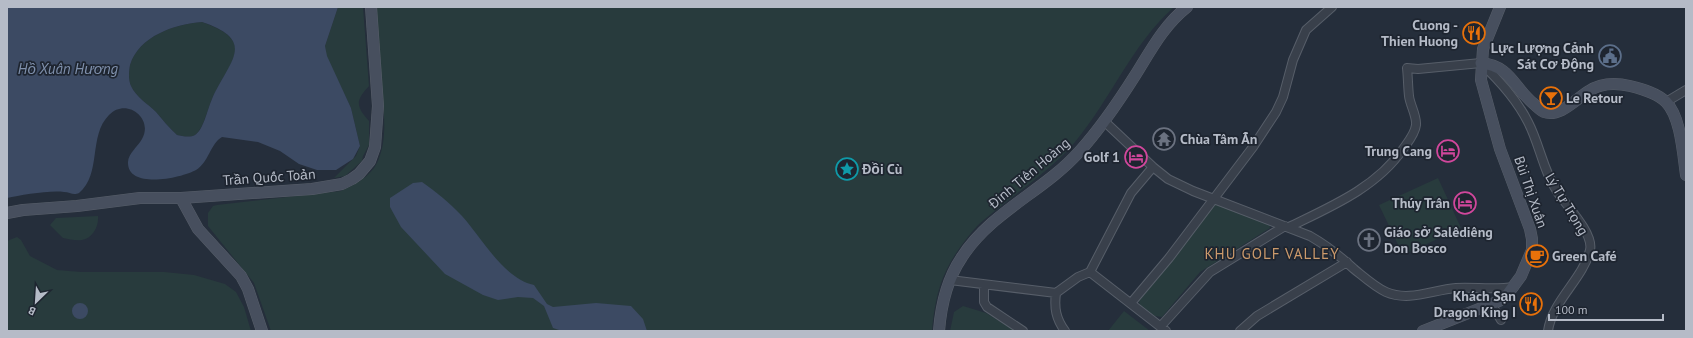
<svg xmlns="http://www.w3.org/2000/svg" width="1693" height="338" viewBox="0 0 1693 338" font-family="'PT Sans',sans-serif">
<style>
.green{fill:#283b3d}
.water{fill:#3c4a63;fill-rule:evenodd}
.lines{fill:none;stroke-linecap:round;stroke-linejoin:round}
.street-casing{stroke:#575e69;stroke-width:10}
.secondary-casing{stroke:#575e69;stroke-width:12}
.street{stroke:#39404b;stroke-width:8}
.secondary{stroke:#474f5e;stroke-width:11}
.labels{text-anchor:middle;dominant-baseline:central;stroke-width:3.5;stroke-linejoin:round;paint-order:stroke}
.poi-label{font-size:14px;font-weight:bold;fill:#b5bbc7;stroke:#1e2530;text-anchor:end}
.street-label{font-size:14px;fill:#b5bbc7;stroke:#1e2530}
.water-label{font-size:15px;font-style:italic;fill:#7f90ac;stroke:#1e2530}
.neighbourhood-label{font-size:15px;letter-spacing:1px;fill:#cc9a6b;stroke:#1e2530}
</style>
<rect width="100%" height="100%" fill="#252e3b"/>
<path class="green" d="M338,7H363L369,86C355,101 356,106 369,121V145L363,156L362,161L345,176L334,178L356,156L360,146L351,108L326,56L325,46Z
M376,7H1174C1132,44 1111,99 1075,142C1050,172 1008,198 978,225C947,260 936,284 932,331H271L254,283L208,226V213L213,206L217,205L341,191C355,184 370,177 377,163C389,138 383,107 381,81C379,56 378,32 376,7Z
M202,22C259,42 229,61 212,99C207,110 204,128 195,135C190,138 182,136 177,135C169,128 163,120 156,112C148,104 136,97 131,86C128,79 129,71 130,65C139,36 175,24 202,22Z
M1438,178L1461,228L1403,255L1379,205Z
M1215,202L1269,222L1270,228L1200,272L1162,317L1155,316L1140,306L1138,298Z
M98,216C99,226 93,238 82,240C76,241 69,239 63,238L50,225L56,218Z
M17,237L21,240L30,256L57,270L81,272H164L194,275L225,284L236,292L244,307L251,331H7V241Z
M963,306L986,313L1015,331H950L954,312Z
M1124,311L1150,331H1108Z"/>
<path class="water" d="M7,7H338L325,46L327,56L351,108L360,146L353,159L336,170H317L299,164L280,151L258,142L222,137C210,144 209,162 196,170C182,178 127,190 128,162C128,154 138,146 142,139C154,118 126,97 109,115C88,136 102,174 79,193C73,196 70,192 64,192C50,190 21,195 7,198ZM202,22C259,41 228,62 212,99C207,110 204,129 195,135C190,138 182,136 177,135C169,128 163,120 156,112C148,104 136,97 131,86C128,79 129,71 130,65C139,36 175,24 202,22Z
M422,182C436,192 449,202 462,216C482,238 503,278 534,285L547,304L553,307L596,303L631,306L643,319L647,331H562L553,328L544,306L533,298L518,297L498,300L483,295L445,274L401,227L390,207V198L413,183Z
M72 311a8 8 0 1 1 16 0a8 8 0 1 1-16 0Z"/>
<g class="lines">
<g class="street-casing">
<path id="street" d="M1666,102L1686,90
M1104,121L1153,167L1168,179L1193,191L1310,236C1326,245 1340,256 1354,269C1364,277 1375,287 1386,292C1409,302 1432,290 1456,288C1475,287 1494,290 1514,287
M1289,227C1330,207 1376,188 1403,149C1408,142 1415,134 1416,125C1417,116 1410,105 1409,96C1408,87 1408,77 1407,68L1418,69L1481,63C1499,80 1517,100 1528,122C1540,145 1543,171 1558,193C1567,206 1594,234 1590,250C1583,279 1552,301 1548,331
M1090,272L1131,193L1153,167
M950,280L1056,293C1054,308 1056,319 1065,331
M984,285V302L987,307L1023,331
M1056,293L1078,277L1090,272L1166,331
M1131,303L1169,258L1253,147L1276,112L1283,97L1293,60L1306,30L1332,7
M1492,305L1501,320
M1161,326L1210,272L1285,226
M1240,331L1257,316L1347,262"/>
</g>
<g class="secondary-casing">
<path id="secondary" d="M1481,63C1511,66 1513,87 1534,104C1537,107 1540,110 1544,112C1560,118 1577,98 1589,91C1601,83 1617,83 1630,86C1642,89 1657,93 1666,102C1681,117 1683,155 1686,175
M181,198L198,229L241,276L248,289L262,331
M7,213L23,210L77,206L140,198H181L312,189L342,184L352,179L359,174L370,161L375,147L378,106L371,7
M939,331C941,305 947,279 962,257C991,212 1044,191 1079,152C1100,129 1119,101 1136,74C1151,50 1164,25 1187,7
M1423,331L1499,301L1507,295L1521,276L1532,250V239L1530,229L1500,149L1481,80L1483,49L1500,7"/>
</g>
<use href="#street" class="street"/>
<use href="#secondary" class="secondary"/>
</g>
<defs>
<g id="restaurant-ring" transform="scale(1.15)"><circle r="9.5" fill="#1e2530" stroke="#e8710a" stroke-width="1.5"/><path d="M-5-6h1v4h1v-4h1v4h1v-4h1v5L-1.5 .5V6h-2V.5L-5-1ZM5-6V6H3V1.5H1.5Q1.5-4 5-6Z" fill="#e8710a"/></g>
<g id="civic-ring" transform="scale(1.15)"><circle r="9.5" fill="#1e2530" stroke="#5c6f8a" stroke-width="1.5"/><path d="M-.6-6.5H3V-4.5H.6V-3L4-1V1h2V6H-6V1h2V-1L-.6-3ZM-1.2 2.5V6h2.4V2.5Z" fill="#5c6f8a"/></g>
<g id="bar-ring" transform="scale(1.15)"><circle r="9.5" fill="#1e2530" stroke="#e8710a" stroke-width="1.5"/><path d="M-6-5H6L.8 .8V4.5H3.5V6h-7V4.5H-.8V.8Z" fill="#e8710a"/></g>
<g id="temple-ring" transform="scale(1.15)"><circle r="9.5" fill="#1e2530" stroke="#6b7280" stroke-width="1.5"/><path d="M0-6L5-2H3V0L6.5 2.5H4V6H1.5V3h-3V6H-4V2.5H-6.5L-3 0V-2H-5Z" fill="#6b7280"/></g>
<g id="hotel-ring" transform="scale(1.15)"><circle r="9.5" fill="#1e2530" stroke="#d1479c" stroke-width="1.5"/><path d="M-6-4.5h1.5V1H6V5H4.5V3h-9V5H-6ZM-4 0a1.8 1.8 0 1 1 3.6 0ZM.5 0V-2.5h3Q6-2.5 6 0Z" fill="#d1479c"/></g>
<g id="sight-ring" transform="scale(1.15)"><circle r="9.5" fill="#1e2530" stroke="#0f9aa8" stroke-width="1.5"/><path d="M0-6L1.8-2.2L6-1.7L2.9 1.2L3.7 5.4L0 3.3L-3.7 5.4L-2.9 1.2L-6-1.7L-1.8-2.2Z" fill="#0f9aa8"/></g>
<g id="church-ring" transform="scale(1.15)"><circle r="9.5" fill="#1e2530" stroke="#6b7280" stroke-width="1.5"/><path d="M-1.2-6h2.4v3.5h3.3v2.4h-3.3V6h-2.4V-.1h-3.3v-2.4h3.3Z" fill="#6b7280"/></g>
<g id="cafe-ring" transform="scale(1.15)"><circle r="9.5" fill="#1e2530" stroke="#e8710a" stroke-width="1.5"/><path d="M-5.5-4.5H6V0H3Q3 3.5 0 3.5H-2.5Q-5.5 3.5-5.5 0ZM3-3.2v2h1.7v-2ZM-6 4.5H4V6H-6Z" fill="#e8710a"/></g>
</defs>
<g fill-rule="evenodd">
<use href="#restaurant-ring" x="1474" y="33"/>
<use href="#civic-ring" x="1610" y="56"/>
<use href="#bar-ring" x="1551" y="98"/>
<use href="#temple-ring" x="1164" y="139"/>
<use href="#hotel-ring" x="1448" y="151"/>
<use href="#hotel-ring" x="1136" y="157"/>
<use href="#sight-ring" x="847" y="169"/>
<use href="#hotel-ring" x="1465" y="203"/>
<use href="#church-ring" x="1369" y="240"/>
<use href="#cafe-ring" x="1537" y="256"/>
<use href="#restaurant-ring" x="1531" y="304"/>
</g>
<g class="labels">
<g class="poi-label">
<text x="1458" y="25">Cuong -<tspan x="1458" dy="16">Thien Huong</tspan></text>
<text x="1594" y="48">Lực Lượng Cảnh<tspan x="1594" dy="16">Sát Cơ Động</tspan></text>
<text x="1566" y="98" text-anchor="start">Le Retour</text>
<text x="1180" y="139" text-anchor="start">Chùa Tâm Ấn</text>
<text x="1432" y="151">Trung Cang</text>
<text x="1120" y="157">Golf 1</text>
<text x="862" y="169" text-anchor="start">Đồi Cù</text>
<text x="1450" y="203">Thúy Trân</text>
<text x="1384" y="232" text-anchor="start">Giáo sở Salêdiêng<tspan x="1384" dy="16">Don Bosco</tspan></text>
<text x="1552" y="256" text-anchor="start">Green Café</text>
<text x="1516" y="296">Khách Sạn<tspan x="1516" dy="16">Dragon King I</tspan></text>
</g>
<g class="street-label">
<text transform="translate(1029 173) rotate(-40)">Đinh Tiên Hoàng</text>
<text transform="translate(269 177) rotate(-4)">Trần Quốc Toản</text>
<text transform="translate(1531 192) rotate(71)">Bùi Thị Xuân</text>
<text transform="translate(1567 204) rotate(59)">Lý Tự Trọng</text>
</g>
<g class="water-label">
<text x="68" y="68">Hồ Xuân Hương</text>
</g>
<g class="neighbourhood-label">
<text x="1272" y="253">KHU GOLF VALLEY</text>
</g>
</g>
<rect width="1693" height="338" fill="none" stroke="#b5bbc7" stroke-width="16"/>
<g transform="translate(36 302) rotate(205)" stroke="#1e2530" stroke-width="3" paint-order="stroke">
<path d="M0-3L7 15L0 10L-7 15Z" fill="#b5bbc7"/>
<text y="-6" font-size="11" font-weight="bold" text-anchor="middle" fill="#b5bbc7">B</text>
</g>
<path d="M1549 314v6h114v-6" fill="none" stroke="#b5bbc7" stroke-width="2"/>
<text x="1555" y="314" font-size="12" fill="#b5bbc7" stroke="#1e2530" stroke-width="3" paint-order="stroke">100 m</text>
</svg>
